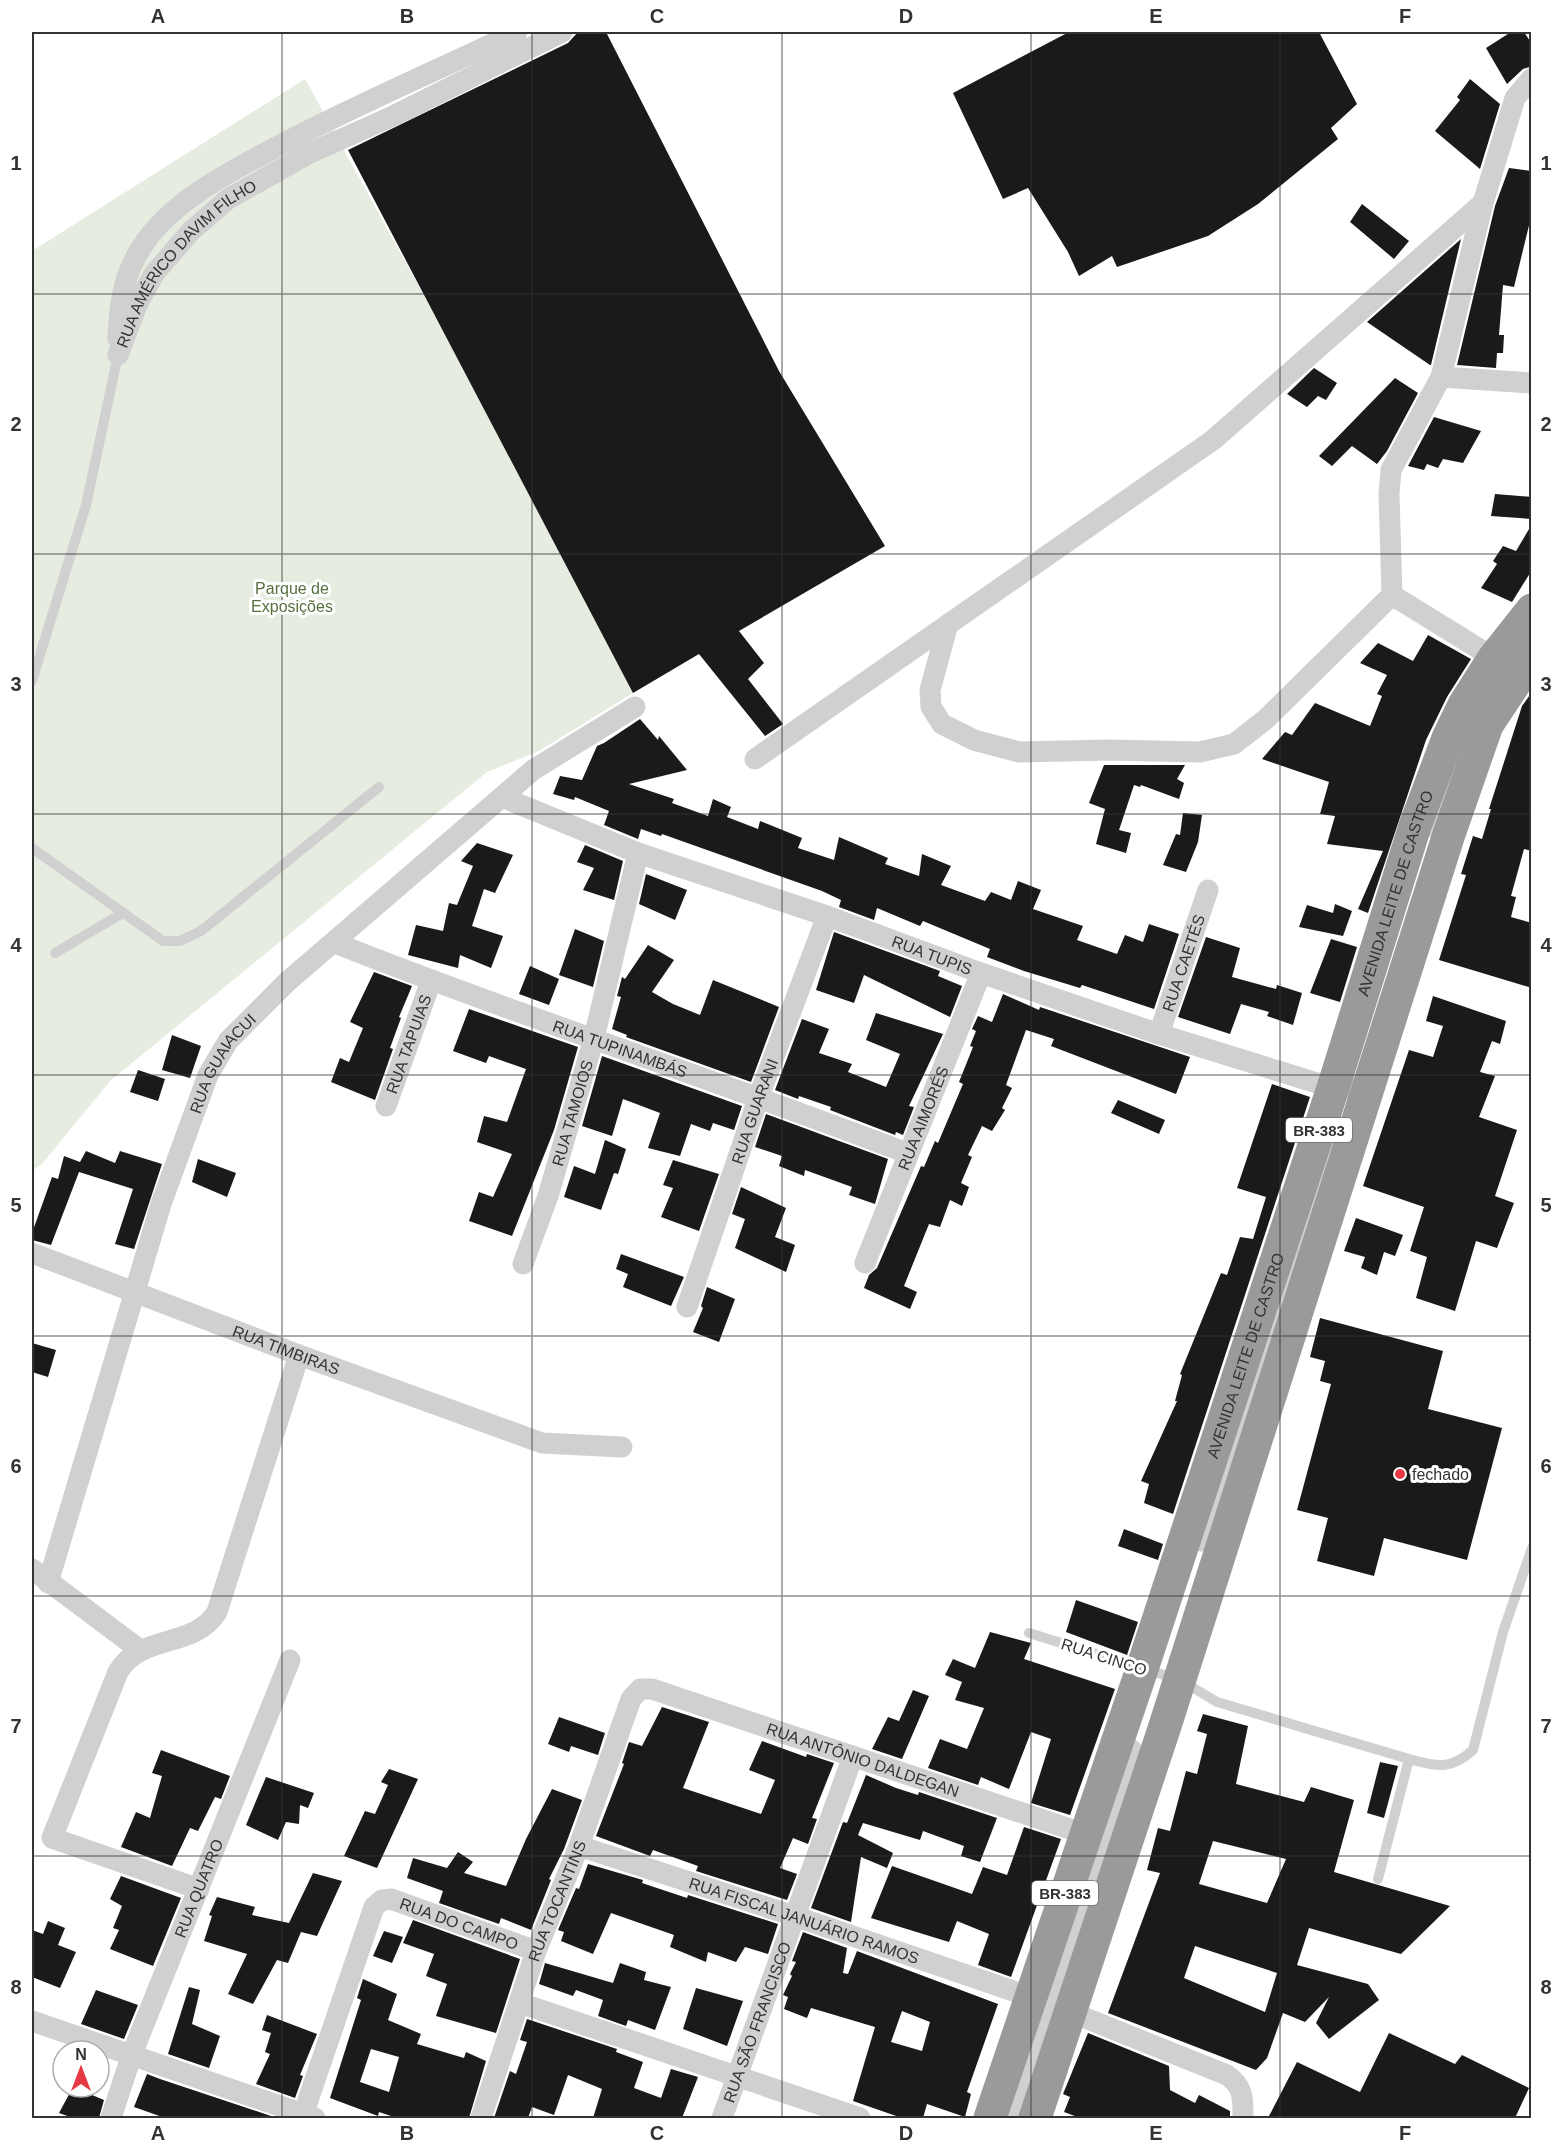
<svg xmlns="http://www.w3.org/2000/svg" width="1563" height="2150" viewBox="0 0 1563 2150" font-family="Helvetica,sans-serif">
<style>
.green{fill:#e6ecdf}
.building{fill:#1a1a1a;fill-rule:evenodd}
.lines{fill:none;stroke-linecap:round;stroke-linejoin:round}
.lane{stroke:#d0d0d0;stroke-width:10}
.street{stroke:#d0d0d0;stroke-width:21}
.highway{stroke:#9a9a9a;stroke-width:33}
.grid{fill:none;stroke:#333;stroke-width:1.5;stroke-opacity:0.55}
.poi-dot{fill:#e63946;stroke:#fff;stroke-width:2}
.labels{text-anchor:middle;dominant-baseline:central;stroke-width:6;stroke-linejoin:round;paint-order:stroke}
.shield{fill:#fff;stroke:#707070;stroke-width:1.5}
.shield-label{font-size:15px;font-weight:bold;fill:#333}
.street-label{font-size:16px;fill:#333;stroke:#fff}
.park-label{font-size:16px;fill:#56703f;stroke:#fff}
.poi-label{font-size:16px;fill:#333;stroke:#fff;text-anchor:start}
.neatline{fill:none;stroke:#333;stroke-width:2}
.grid-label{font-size:20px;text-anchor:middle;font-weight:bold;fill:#333}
</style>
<rect width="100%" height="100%" fill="#fff"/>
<path class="green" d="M305,79L517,465L633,693L539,751L487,772L110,1081L42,1164L32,1171V251Z"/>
<path class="building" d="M578,32H606L779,371L885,546L739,631L764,663L748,679L783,724L765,736L699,654L633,693L348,150L568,43Z
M1069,32H1319L1357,104L1331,128L1338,139L1258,204L1208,236L1117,267L1112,256L1079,276L1068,252L1028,188L1003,199L953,93Z
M1511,32H1524L1532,44V66L1523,69L1507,84L1486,48Z
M1470,79L1500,104L1480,169L1435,131L1460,100L1457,97Z
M1509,168L1532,171V213L1514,287L1503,285L1499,335H1504L1503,353H1497L1496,368L1457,365L1495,206Z
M1362,204L1409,241L1394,259L1350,222Z
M1461,239L1431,365H1430L1367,322Z
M1314,368L1337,383L1326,400L1318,396L1307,407L1287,394Z
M1395,378L1418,393L1387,451L1377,464L1352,446L1332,466L1319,456Z
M1434,417L1481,431L1463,463L1443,459L1438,468L1427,464L1424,470L1408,466Z
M1495,494L1532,497V519L1491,516Z
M1532,524V570L1512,602L1481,588L1497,564L1493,561L1503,546L1516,551Z
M1428,635L1471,659L1447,697L1426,740L1368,913L1358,909L1383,851L1327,844L1335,816L1320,814L1329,782L1262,759L1285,732L1292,735L1315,703L1370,726L1382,696L1377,694L1387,675L1360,663L1378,643L1413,661Z
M1532,692V851L1524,849L1511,896L1516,897L1511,917L1532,923V988L1439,960L1466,875L1461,874L1473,836L1482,839L1491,809H1489L1522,706Z
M640,719L658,740L659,736L687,770L629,784L674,799L672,803L708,816L713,799L731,807L727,817L758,829L760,821L780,829L802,838L798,848L834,860L839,837L888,858L885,864L919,876L922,854L951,866L941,885L985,901L991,892L1011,900L1018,881L1041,890L1033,909L1083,926L1077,940L1117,954L1125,935L1143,942L1149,924L1179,934L1154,1009L1082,985L1080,988L1024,971L987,957L990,949L923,921L920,926L877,908L874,920L839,907L841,900L822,891L662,834L661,836L641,829L638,839L604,825L609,811L575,797L574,800L553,794L560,776L582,780L597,746L604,743Z
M1104,765H1185L1177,779L1184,783L1179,799L1141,785L1140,787L1134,785L1119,830L1131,833L1126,853L1096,844L1105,809L1089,803Z
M1183,813L1202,815L1198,842L1186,872L1163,865L1176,834L1180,835Z
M477,843L513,855L495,893L484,889L472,926L503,936L491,968L460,955L458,968L408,955L416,925L443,931L449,903L457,905L473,866L461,861Z
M585,845L623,861L614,900L583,890L594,868L577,862Z
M646,874L687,890L675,920L639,904Z
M1335,904L1352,911L1343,936L1299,927L1307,905L1333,913Z
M575,929L604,941L593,987L559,975Z
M834,932L940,971L938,976L962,986L950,1017L864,975L854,1003L816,990Z
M1206,937L1240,948L1232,977L1276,989L1277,985L1302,993L1293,1025L1267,1016L1269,1012L1241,1004L1230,1034L1178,1017Z
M1331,939L1357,947L1340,1002L1310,993Z
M648,945L674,960L652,992L673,1004L700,1015L713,980L779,1007L751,1082L626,1037L627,1035L612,1029L621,997L617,996L622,977L625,979Z
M530,966L559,979L549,1005L519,994Z
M374,972L412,986L399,1017L401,1018L390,1048L393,1049L375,1100L331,1082L340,1058L349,1062L363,1028L350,1022Z
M1003,994L1039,1010L1040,1007L1190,1057L1176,1094L1051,1046L1054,1039L1026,1030L1006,1085L1012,1088L1002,1108L1005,1110L992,1131L982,1126L968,1155L972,1157L961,1183L969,1187L962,1206L950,1200L940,1227L929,1224L904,1286L917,1292L910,1309L864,1288L869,1275L877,1268L921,1166L924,1167L935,1141L938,1143L963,1084L959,1082L973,1047L970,1046L976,1031L972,1029L978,1016L992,1022Z
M1433,996L1506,1021L1500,1044L1492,1041L1480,1072L1495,1076L1479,1117L1517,1130L1495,1196L1514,1203L1497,1248L1476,1241L1455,1311L1416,1298L1427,1257L1410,1251L1424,1207L1363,1186L1409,1050L1433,1057L1443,1026L1426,1021Z
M469,1009L578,1047L554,1130L512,1236L469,1221L479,1192L493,1197L512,1154L477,1142L484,1116L507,1122L526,1069L489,1056L486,1063L453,1051Z
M876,1013L943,1034L909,1106L914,1107L903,1135L896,1132L895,1135L830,1110L831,1107L799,1096L798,1099L775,1090L802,1019L829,1029L819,1053L852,1064L848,1072L886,1087L900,1054L866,1040Z
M172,1035L201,1046L190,1078L162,1070Z
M602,1056L742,1106L734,1130L713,1123L710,1131L691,1124L680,1156L648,1148L660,1113L623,1099L612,1136L582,1126Z
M138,1070L165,1079L158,1101L130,1092Z
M1272,1084L1310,1097L1173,1514L1144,1503L1149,1484L1141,1481L1177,1401H1175L1182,1375L1180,1374L1221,1273L1227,1275L1240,1237L1253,1239L1266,1197L1237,1188Z
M1118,1100L1165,1120L1159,1134L1111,1113Z
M766,1114L888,1159L875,1204L849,1195L852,1187L805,1170L804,1176L779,1166L782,1156L755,1147Z
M605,1140L626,1149L618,1174L614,1173L601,1210L564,1197L574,1166L595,1174Z
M86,1151L115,1163L120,1151L162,1164L134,1249L115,1244L133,1189L79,1172L51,1245L32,1240V1233L52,1177L58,1179L64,1156L80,1162Z
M198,1159L236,1173L227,1197L192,1182Z
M673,1160L719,1174L699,1231L661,1217L673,1188L663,1185Z
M741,1187L786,1208L775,1237L795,1245L786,1272L735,1248L745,1219L732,1214Z
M1356,1218L1403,1235L1395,1256L1384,1252L1377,1275L1361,1268L1365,1257L1344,1251Z
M621,1254L684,1277L671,1306L623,1287L628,1274L616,1269Z
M707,1287L735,1299L719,1342L693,1332L703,1308L701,1306Z
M1320,1318L1443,1351L1428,1409L1502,1428L1467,1560L1384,1538L1374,1576L1317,1561L1328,1518L1297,1510L1331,1384L1320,1381L1325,1361L1310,1357Z
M32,1343L56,1350L48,1377L32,1372Z
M1124,1529L1163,1544L1158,1560L1118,1546Z
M1076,1600L1138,1622L1127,1655L1066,1632Z
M990,1632L1031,1643L1024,1659L1115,1689L1070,1815L1031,1803L1051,1739L1031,1732L1009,1789L981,1777L978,1785L928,1768L940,1739L967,1749L984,1708L955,1700L962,1682L945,1675L953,1659L975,1668Z
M913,1690L929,1696L902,1759L872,1749L888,1717L899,1721Z
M662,1707L709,1722L683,1788L761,1814L775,1780L749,1770L762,1741L806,1757L807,1754L834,1763L812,1818L817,1819L808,1844L793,1838L780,1868L797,1874L787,1900L696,1871L698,1866L653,1850L650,1856L596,1836L624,1764L622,1763L629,1742L642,1746Z
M1203,1714L1248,1726L1236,1784L1304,1802L1311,1787L1354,1800L1334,1872L1450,1906L1401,1954L1309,1928L1297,1965L1368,1984L1379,2000L1329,2039L1316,2023L1329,1997L1305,2022L1283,2013L1267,2058L1256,2070L1108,2013L1160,1873L1147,1870L1158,1828L1170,1831L1186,1771L1197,1774L1207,1734L1197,1731ZM1213,1841L1286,1859L1267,1903L1199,1884ZM1195,1946L1277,1973L1265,2012L1184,1978Z
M559,1717L605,1733L598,1755L571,1746L569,1752L548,1744Z
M161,1750L230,1776L221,1799L215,1797L198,1831L190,1828L172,1866L121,1847L136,1812L150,1818L162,1776L152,1773Z
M1380,1762L1398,1766L1384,1818L1367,1813Z
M389,1769L418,1779L377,1868L344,1856L365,1811L375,1814L388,1785L381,1782Z
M866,1775L896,1788L918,1795L919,1792L997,1818L980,1862L961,1856L964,1846L923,1831L920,1840L863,1823L858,1835L893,1853L887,1868L861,1857L851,1922L811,1908L843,1822L847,1823Z
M266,1777L314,1793L308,1808L300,1805L299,1824L286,1822L278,1840L246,1825Z
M552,1789L582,1800L564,1849L549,1879L551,1880L531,1930L501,1918L499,1924L439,1903L443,1891L407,1878L413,1858L447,1868L458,1852L473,1862L464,1873L506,1886L526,1839Z
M1024,1827L1061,1839L1011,1977L978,1965L989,1934L957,1921L949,1942L871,1918L892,1866L972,1894L983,1867L1007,1875Z
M588,1864L643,1880L642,1883L687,1898L688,1895L778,1924L768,1954L745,1947L736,1962L708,1952L706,1962L670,1947L674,1935L611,1913L593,1954L561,1941L564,1932L558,1930L576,1888L579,1889Z
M313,1873L342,1881L317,1936L301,1932L288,1963L277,1960L253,2004L228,1994L247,1954L204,1941L212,1916L209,1915L217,1897L255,1907L252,1915L289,1923Z
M121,1876L181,1898L153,1966L110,1949L119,1930L113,1928L122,1906L110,1899Z
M413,1920L520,1959L496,2033L436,2016L447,1984L426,1976L434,1954L403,1943Z
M48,1921L65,1928L58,1945L76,1952L60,1988L32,1977V1930L43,1934Z
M384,1931L403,1937L392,1963L373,1956Z
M803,1932L847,1948L843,1973L848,1974L857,1951L998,2004L967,2092L971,2094L965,2117L927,2104L923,2118H902L853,2101L875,2027L811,2008L807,2018L784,2009L788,1997L783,1995L792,1976L790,1974L796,1962L792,1961ZM902,2011L930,2022L922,2051L891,2042Z
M545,1963L613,1983L620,1963L646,1972L644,1980L671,1987L655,2030L628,2020L626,2026L598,2016L603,2000L576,1990L573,1996L539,1984Z
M363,1979L397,1994L388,2020L421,2034L417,2044L464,2058L466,2052L486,2061L469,2118H397L379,2112L378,2116L330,2098L361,2000L357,1998ZM371,2049L399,2057L389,2092L360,2082Z
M189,1987L200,1990L192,2024L220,2036L209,2068L168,2054Z
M696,1988L743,2001L727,2046L683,2029Z
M96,1990L138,2005L124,2039L81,2024Z
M267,2015L317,2034L300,2075L303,2076L295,2098L256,2084L270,2054L265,2052L271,2033L262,2030Z
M527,2019L617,2049L616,2052L643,2062L634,2088L661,2098L671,2069L698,2077L682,2118H593L602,2089L568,2075L554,2115L532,2107L528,2118H494L510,2071L516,2074L527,2042L520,2040Z
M1088,2033L1169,2066L1170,2090L1195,2103L1199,2095L1230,2111V2118H1080L1064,2112L1070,2097L1063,2094Z
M1389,2033L1455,2064L1462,2055L1529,2088L1515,2118H1268L1297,2062L1360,2092Z
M147,2074L160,2079L277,2118H165L134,2107Z
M73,2087L104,2100L99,2118H73L59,2113Z"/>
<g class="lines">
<path class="lane" d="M32,681L86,505L118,355
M32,848L163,941H180L201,931L379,787
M55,953L121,914
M1029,1633L1180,1680L1217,1702L1409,1759C1436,1766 1450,1771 1473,1750L1503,1632L1532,1548
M1378,1879L1409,1759"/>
<g class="street">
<path d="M118,339C119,306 123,276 141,248C169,204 222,176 267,152C348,108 434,72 517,32"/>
<path id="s1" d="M118,355L137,305L154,274L191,231L228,199L308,154L393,116L562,32"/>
<path d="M1441,377L1532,383"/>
<path d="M1392,595L1494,658"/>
<path d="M948,624L930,690L931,707L942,724L974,740L1019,752L1109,750L1200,752L1234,744L1266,719L1392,595L1389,494L1391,470L1441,377L1483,203L1515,98L1532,78"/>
<path d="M755,759L1213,440L1483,203"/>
<path id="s2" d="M504,798L638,853L827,916L981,973L1159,1034L1333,1088L1352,1087L1365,1091"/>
<path d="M1435,828L1457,757"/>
<path id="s3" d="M335,943C524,1018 717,1080 907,1153"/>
<path id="s4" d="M1159,1034L1208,890"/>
<path id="s5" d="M386,1106L431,981"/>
<path id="s6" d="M32,1253L299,1355L542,1443L622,1447"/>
<path id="s7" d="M865,1263L981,973"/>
<path id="s8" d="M523,1264L548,1196L594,1038L638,853"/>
<path id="s9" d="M687,1307L759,1096L827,916"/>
<path d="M1201,1541L1337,1132"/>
<path d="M32,1569L140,1650"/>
<path id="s10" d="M48,1583L161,1204L208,1075L228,1041L287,982L533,770L635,707"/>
<path id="s11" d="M579,1846L797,1917L1048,2003L1227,2075C1244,2087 1243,2099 1243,2118"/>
<path d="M199,1889L52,1838L118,1672C141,1633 194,1649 217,1612L299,1355"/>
<path d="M520,2003L860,2118"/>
<path d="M32,2021L315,2118"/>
<path id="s12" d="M111,2118L132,2054L290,1660"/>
<path id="s13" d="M302,2118L374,1907L382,1900L391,1899L536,1951"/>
<path id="s14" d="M481,2118L536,1951L579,1846L631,1699L640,1689H652L1085,1834"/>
<path id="s15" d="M722,2118L853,1756"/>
<path d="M1009,2118L1132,1750"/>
</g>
<g class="highway">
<path id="s16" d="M990,2118L1142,1669L1333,1088L1415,826L1448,738L1464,705L1494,658L1532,610"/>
<path d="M1035,2118L1164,1729L1449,834L1487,725L1532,657"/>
</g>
</g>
<path class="grid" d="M282,32V2118M532,32V2118M782,32V2118M1031,32V2118M1280,32V2118M32,294H1532M32,554H1532M32,814H1532M32,1075H1532M32,1336H1532M32,1596H1532M32,1856H1532"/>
<circle class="poi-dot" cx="1400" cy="1474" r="6"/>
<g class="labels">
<g class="shield">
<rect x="1286" y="1118" width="66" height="24" rx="4.5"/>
<rect x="1032" y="1881" width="66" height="24" rx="4.5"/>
</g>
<g class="shield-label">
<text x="1319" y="1130">BR-383</text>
<text x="1065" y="1893">BR-383</text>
</g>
<g class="street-label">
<text stroke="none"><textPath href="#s1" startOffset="117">RUA AMÉRICO DAVIM FILHO</textPath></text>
<text stroke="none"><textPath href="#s16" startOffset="1290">AVENIDA LEITE DE CASTRO</textPath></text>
<text stroke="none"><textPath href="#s2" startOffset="456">RUA TUPIS</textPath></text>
<text stroke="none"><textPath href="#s4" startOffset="75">RUA CAETÉS</textPath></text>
<text stroke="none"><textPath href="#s5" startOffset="66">RUA TAPUIAS</textPath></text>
<text stroke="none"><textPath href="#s3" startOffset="304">RUA TUPINAMBÁS</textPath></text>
<text stroke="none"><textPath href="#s10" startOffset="550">RUA GUAIACUI</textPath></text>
<text stroke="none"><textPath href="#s9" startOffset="207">RUA GUARANI</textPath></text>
<text stroke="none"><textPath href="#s8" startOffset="159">RUA TAMOIOS</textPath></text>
<text stroke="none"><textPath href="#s7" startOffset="156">RUA AIMORÉS</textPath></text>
<text stroke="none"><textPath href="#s6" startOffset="272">RUA TIMBIRAS</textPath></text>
<text stroke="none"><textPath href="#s16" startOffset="804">AVENIDA LEITE DE CASTRO</textPath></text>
<text transform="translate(1104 1657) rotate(18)">RUA CINCO</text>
<text stroke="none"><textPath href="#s14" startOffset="693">RUA ANTÔNIO DALDEGAN</textPath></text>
<text stroke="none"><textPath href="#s12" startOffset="246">RUA QUATRO</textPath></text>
<text stroke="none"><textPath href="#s14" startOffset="230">RUA TOCANTINS</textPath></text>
<text stroke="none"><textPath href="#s11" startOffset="237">RUA FISCAL JANUÁRIO RAMOS</textPath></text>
<text stroke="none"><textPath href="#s13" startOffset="315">RUA DO CAMPO</textPath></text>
<text stroke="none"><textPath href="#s15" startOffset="102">RUA SÃO FRANCISCO</textPath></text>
</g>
<g class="park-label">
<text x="292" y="588">Parque de<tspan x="292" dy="18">Exposições</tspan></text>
</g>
<g class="poi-label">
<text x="1412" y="1474">fechado</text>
</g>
</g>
<rect width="1563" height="2150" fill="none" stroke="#ffffff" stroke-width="66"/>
<g transform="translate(81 2069)"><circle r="28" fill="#ffffff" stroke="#adadad" stroke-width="1.5"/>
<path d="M0-4.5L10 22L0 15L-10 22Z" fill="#e63946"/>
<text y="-9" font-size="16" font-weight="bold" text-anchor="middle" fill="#333333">N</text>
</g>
<rect x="33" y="33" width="1497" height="2084" class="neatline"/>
<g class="grid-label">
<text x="158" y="23">A</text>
<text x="407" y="23">B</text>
<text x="657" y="23">C</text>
<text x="906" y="23">D</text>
<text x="1156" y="23">E</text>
<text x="1405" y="23">F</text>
<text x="16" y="170">1</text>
<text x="1546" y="170">1</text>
<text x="16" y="431">2</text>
<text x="1546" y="431">2</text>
<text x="16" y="691">3</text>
<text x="1546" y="691">3</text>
<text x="16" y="952">4</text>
<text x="1546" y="952">4</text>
<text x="16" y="1212">5</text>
<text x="1546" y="1212">5</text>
<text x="16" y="1473">6</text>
<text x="1546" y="1473">6</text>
<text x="16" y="1733">7</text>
<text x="1546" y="1733">7</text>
<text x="16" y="1994">8</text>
<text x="1546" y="1994">8</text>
<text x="158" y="2140">A</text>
<text x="407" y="2140">B</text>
<text x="657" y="2140">C</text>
<text x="906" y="2140">D</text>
<text x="1156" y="2140">E</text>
<text x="1405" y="2140">F</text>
</g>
</svg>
